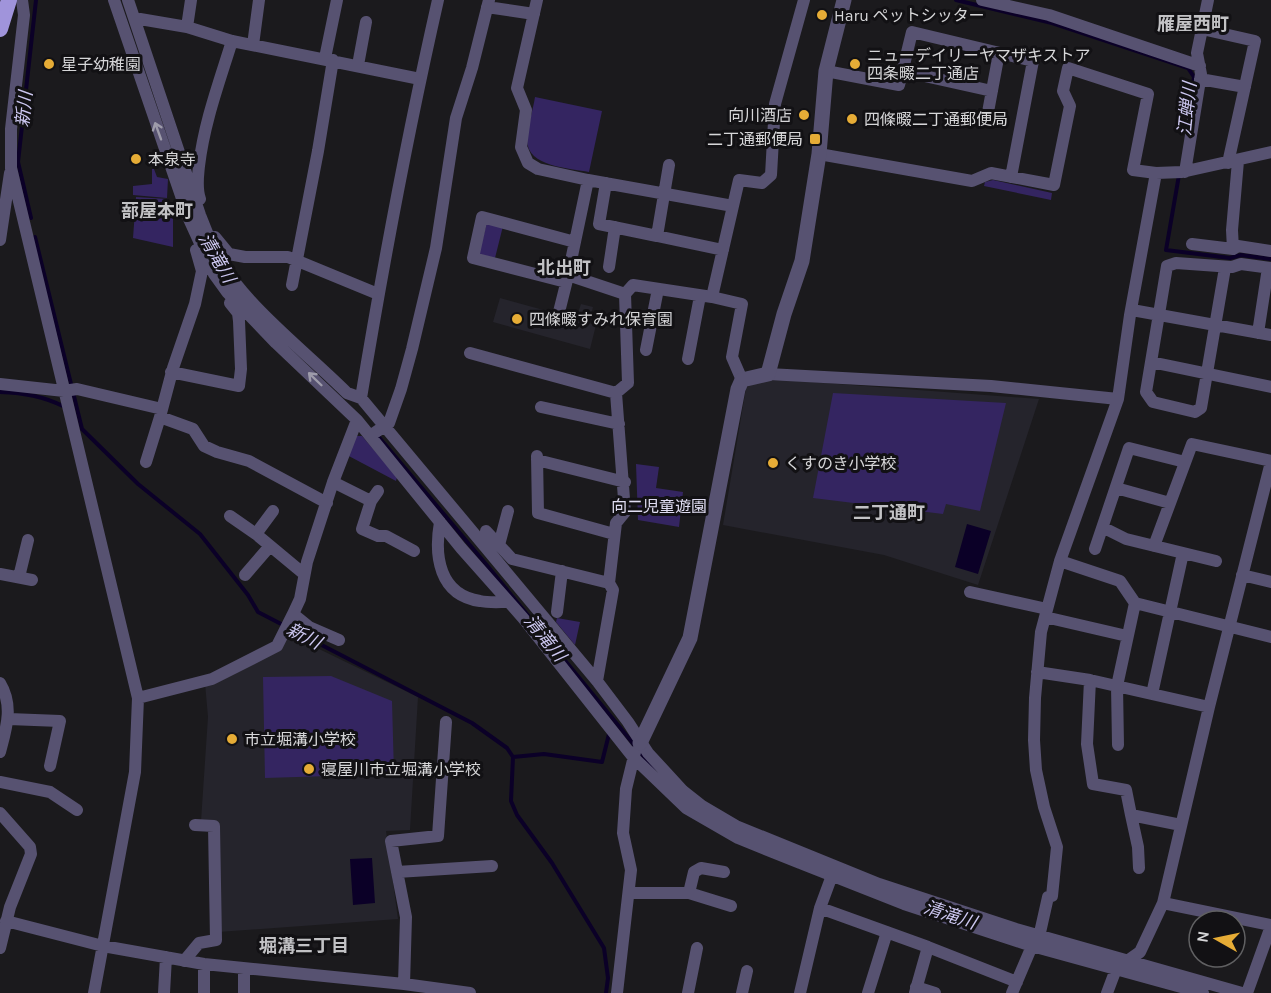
<svg xmlns="http://www.w3.org/2000/svg" width="1271" height="993" viewBox="0 0 1271 993" font-family="Karla,'Noto Sans JP',sans-serif">
<style>
.built{fill:#25242c}
.green{fill:#342561}
.water{fill:#0b0027}
.lines{fill:none;stroke-linecap:round;stroke-linejoin:round}
.stream{stroke:#0b0027;stroke-width:4}
.minor{stroke:#575271;stroke-width:12}
.tertiary{stroke:#575271;stroke-width:15}
.trunk{stroke:#a094db;stroke-width:16}
.oneway{stroke:#9d9baa}
.poi-dot{fill:#e6ac36;stroke:#121114;stroke-width:2}
.labels{text-anchor:middle;dominant-baseline:central;stroke-width:6;stroke-linejoin:round;paint-order:stroke}
.poi-label{font-size:16px;fill:#d6d6d8;stroke:#121114;text-anchor:start}
.park-label{font-size:16px;fill:#e0ddf2;stroke:#121114}
.neighbourhood-label{font-size:18px;font-weight:bold;fill:#c2c2c5;stroke:#121114}
.water-label{font-size:18px;font-style:italic;fill:#ccc7f0;stroke:#121114}
</style>
<rect width="100%" height="100%" fill="#1b1a1d"/>
<path class="built" d="M500,298L576,319L581,304L593,307L589,323L596,325L590,349L493,322Z
M785,380L1039,399L978,585L884,555L723,525L746,388L757,381Z
M286,633L418,697L410,830L386,831L398,919L218,932L216,824L201,821L208,717L205,683L214,681Z"/>
<path class="green" d="M535,97L602,111L589,172C570,168 526,167 527,139C528,125 533,110 535,97Z
M152,169H154L157,177L168,179L167,198L133,195V186L152,184Z
M993,180L1052,193L1051,200L984,186L985,182Z
M136,197L168,199L167,212L173,213V247L133,238Z
M487,222L503,226L495,258L479,254Z
M833,393L1006,403L980,511L946,504L943,514L813,498Z
M355,436H362L397,477L396,481L345,454Z
M636,464L659,467L656,488L683,492L679,527L638,520Z
M557,618L580,622L575,645L556,622Z
M331,676L392,701L394,774L265,778L263,677Z"/>
<path class="water" d="M967,524L991,531L978,574L955,567Z
M372,858L375,903L353,905L350,859Z"/>
<g class="lines">
<path class="stream" d="M956,0L1052,23L1188,68L1194,77L1192,94
M1179,175L1166,250L1230,258L1241,255L1271,259
M31,218L18,162L36,0
M35,237L82,429L138,484L200,534L248,595L258,612L472,723L507,748L513,757L511,801L517,815L552,863L604,948L608,978L606,993
M0,392C24,393 43,396 65,407
M377,435L485,563L654,769
M513,757L544,754L602,762L610,730"/>
<path class="minor" d="M22,0L24,15L11,129V168L138,698L135,772L94,993
M114,0L189,219L214,274L227,292L276,343L357,420
M128,0L200,215C207,232 213,250 223,266C251,310 309,355 347,393L361,398L597,681L628,722L648,753L683,791L702,806L736,826L879,884L1016,929L1242,993
M537,0L517,88L526,110L521,147L528,163L538,169L588,180L568,275L625,294
M982,0L1049,15L1200,66
M487,7L534,14
M140,19L187,27L232,41L420,79
M187,27L191,0
M1202,29L1255,41L1228,163
M253,45L259,0
M325,58L337,0
M358,65L366,22
M826,71L899,85L912,32L1033,61L1011,177
M902,71L992,91
M1200,79L1245,87
M988,112L999,53
M819,154L972,181L991,173L1054,185L1070,106L1063,91L1068,68L1148,94L1133,170L1156,173
M669,165L657,236L723,250
M1185,172L1201,74L1197,53L1208,0
M588,180L733,206
M606,183L599,224L657,236
M200,199C196,188 198,177 199,166C204,123 219,83 232,41
M215,237L229,254L245,257H288L378,294
M0,240L10,173
M1192,244L1233,249L1238,246L1271,251
M1233,249L1232,230L1238,161
M609,267L615,227
M1225,268L1201,408L1195,412L1153,402L1146,392L1167,266L1176,263L1232,267L1241,264L1271,268
M566,282L473,258L482,217L575,242
M292,285L318,151L333,60
M712,297L739,180L762,183L771,175L775,104L804,0
M1132,310L1271,335
M559,312L568,276
M1258,333L1268,268
M646,350L658,289
M470,353L616,393
M688,359L700,296
M1151,362L1271,387
M171,372L239,386L241,369L239,321L238,313L230,303
M768,374L991,386L1118,399L1060,561L1041,632L1035,698L1034,740L1036,770L1044,807L1057,847L1052,896L1048,897L1039,937
M0,384L64,391L77,389L162,409
M616,393L628,383L625,294L633,285L712,297L742,304L732,357L742,380
M361,398C383,265 408,132 438,0
M1118,399L1130,315L1156,173L1182,172L1271,152
M541,407L619,424
M160,417L193,429L204,446L217,452L249,461L327,503
M370,436L461,548L523,618L633,757L686,808L738,838L800,863
M537,456L538,513L614,534
M537,460L625,482
M146,462L160,417L173,368L195,304L202,271L196,250
M333,482L371,501
M1116,488L1170,503
M378,491L371,501L362,529L378,536H386L414,551
M230,516L256,534L304,574
M440,522C434,556 439,595 480,601C489,603 499,602 509,602
M1104,528L1126,539L1216,561
M486,531L512,559L609,583
M256,534L273,511
M499,545L508,511
M1154,546L1192,444L1271,461
M1095,549L1129,448L1185,462
M1060,561L1120,581L1135,603L1117,686L1118,745
M0,574L32,580
M245,575L270,546
M1242,575L1271,582
M19,577L28,540
M970,592L1047,609
M1135,603L1271,637
M557,612L562,571
M1045,617L1127,636
M339,640L309,627L293,614L300,599L307,562L333,482L357,420L370,436L389,423L401,389L412,349L436,248L456,118L472,68L489,0
M1037,672L1090,680L1209,707
M1090,680L1087,744L1093,784L1126,790L1131,815L1181,825
M597,681L613,590L609,583L616,523L625,512L616,393
M0,683C14,706 6,729 0,752
M1152,694L1183,553
M138,698L212,679L277,646L293,614
M9,719L60,721L50,766
M0,782L50,792L77,810
M0,813L30,847L31,854L10,907L0,948
M1131,815L1138,847L1139,868
M803,856L800,863L904,904L1032,946L1203,993
M397,872L492,866
M629,893H689L731,906
M689,893L694,872L701,868L724,872
M1163,903L1271,925
M820,908L928,947L1017,982
M6,921L103,946L204,964L404,984L470,993
M184,961L199,943L216,940L214,826L195,825
M244,969V993
M404,984L406,917L391,841L438,836L446,722
M916,987L935,993
M164,993L166,957
M204,993V964
M617,993L631,870L623,833L626,789L635,752
M688,993L697,948
M742,993L747,971
M800,993L820,908L834,870
M868,993L887,932
M915,993L928,947
M1012,993L1032,946
M1107,993L1116,969L1140,952L1163,903L1209,707L1271,462
M1247,993L1271,926"/>
<path class="tertiary" d="M640,743L690,638L738,389L742,380L768,374L784,314L802,261L819,154L826,71L844,0"/>
<path class="trunk" d="M0,29L9,0"/>
</g>
<defs><path id="oneway-shaft" d="M-6 0H5M1.5-3L5.5 0L1.5 3" fill="none" stroke-width="1.6" stroke-linecap="round" stroke-linejoin="round" transform="scale(1.5)"/></defs>
<g class="oneway">
<use href="#oneway-shaft" transform="translate(158 131) rotate(-110)"/>
<use href="#oneway-shaft" transform="translate(315 379) rotate(-136)"/>
</g>
<g class="poi-dot">
<circle cx="822" cy="15" r="6"/>
<circle cx="49" cy="64" r="6"/>
<circle cx="855" cy="64" r="6"/>
<circle cx="804" cy="115" r="6"/>
<circle cx="852" cy="119" r="6"/>
<rect x="809" y="133" width="12" height="12" rx="3"/>
<circle cx="136" cy="159" r="6"/>
<circle cx="517" cy="319" r="6"/>
<circle cx="773" cy="463" r="6"/>
<circle cx="232" cy="739" r="6"/>
<circle cx="309" cy="769" r="6"/>
</g>
<g class="labels">
<g class="poi-label">
<text x="834" y="15">Haru ペットシッター</text>
<text x="867" y="55">ニューデイリーヤマザキストア<tspan x="867" dy="18">四条畷二丁通店</tspan></text>
<text x="61" y="64">星子幼稚園</text>
<text x="792" y="115" text-anchor="end">向川酒店</text>
<text x="864" y="119">四條畷二丁通郵便局</text>
<text x="803" y="139" text-anchor="end">二丁通郵便局</text>
<text x="148" y="159">本泉寺</text>
<text x="529" y="319">四條畷すみれ保育園</text>
<text x="785" y="463">くすのき小学校</text>
<text x="244" y="739">市立堀溝小学校</text>
<text x="321" y="769">寝屋川市立堀溝小学校</text>
</g>
<g class="park-label">
<text x="659" y="506">向二児童遊園</text>
</g>
<g class="neighbourhood-label">
<text x="1193" y="24">雁屋西町</text>
<text x="157" y="211">蔀屋本町</text>
<text x="564" y="268">北出町</text>
<text x="889" y="513">二丁通町</text>
<text x="304" y="946">堀溝三丁目</text>
</g>
<g class="water-label">
<text transform="translate(24 109) rotate(-84)">新川</text>
<text transform="translate(1187 109) rotate(-84)">江蝉川</text>
<text transform="translate(217 258) rotate(60)">清滝川</text>
<text transform="translate(304 636) rotate(27)">新川</text>
<text transform="translate(545 638) rotate(51)">清滝川</text>
<text transform="translate(950 915) rotate(18)">清滝川</text>
</g>
</g>
<g transform="translate(1217 939) rotate(279)"><circle r="28" fill="#121114" stroke="#606062" stroke-width="1.5"/>
<path d="M0-4.5L10 22L0 15L-10 22Z" fill="#e6ac36"/>
<text y="-9" font-size="16" font-weight="bold" text-anchor="middle" fill="#d6d6d8">N</text>
</g>
</svg>
